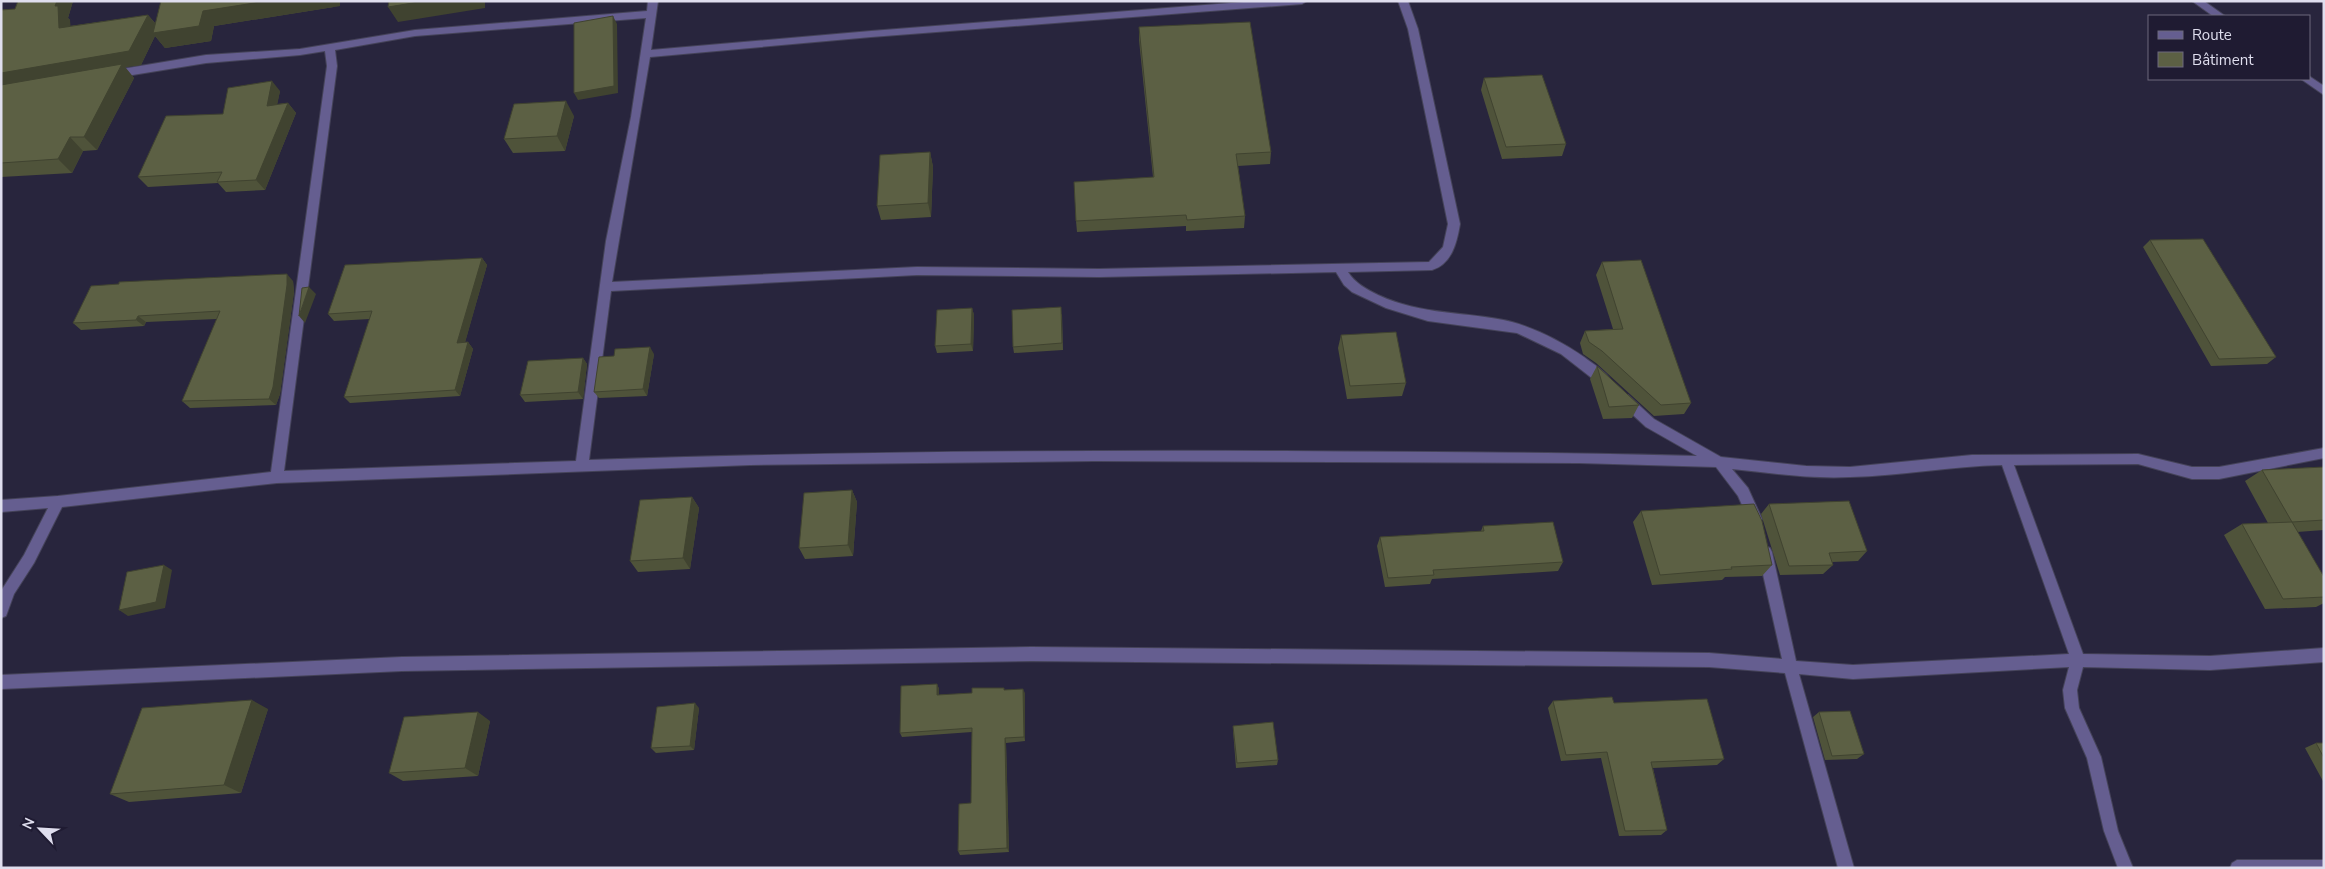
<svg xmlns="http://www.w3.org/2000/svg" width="2325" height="869" viewBox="0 0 2325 869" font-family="'Nunito Sans',sans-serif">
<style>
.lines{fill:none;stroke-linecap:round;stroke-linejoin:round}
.minor-casing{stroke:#454359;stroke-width:2}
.minor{fill:#655e90;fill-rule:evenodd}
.wall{fill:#4f533a}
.shaded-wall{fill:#404330}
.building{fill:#5c6044;stroke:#404330}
</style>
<rect width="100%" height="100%" fill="#28253d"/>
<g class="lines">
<g class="minor-casing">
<path id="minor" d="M648,1H658L651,50L871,31L1256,1H1307L1302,4L871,37L650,57L612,282L917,267L1099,269L1429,262L1443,247L1448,224L1408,29L1398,1H1408L1418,29L1460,224C1457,242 1452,264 1432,270L1348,272C1355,283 1366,289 1378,295C1423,316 1466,311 1512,322C1537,329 1562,342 1584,357C1593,364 1607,372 1612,382L1610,386H1602L1561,354L1517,333L1428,321L1386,308L1352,292L1344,285L1336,272L1099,277L917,275L611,291L589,460C821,452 1053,450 1285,451C1422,452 1560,452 1697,456L1646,427L1620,403L1618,399L1620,395H1628L1654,419L1721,457L1806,466L1850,467L1972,455L2138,454L2192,467H2219L2324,448V458L2219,479H2192L2138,464L2014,465L2083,654L2210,656L2324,648V662L2210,670L2083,667L2077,690L2079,708L2101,757L2118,831L2133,868H2118L2104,831L2087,758L2065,708L2063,690L2069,667L1853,679L1799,674L1854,868H1838L1785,673L1709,667L1031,661L402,671L1,689V675L402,657L1031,647L1709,653L1782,659L1758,552L1760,548L1765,546L1770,548L1772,552L1796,661L1853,665L2069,654L2002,465C1951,466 1901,476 1850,477C1810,479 1771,473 1732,469L1748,488L1762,519L1760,523L1755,525L1750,523L1738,496L1716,467L1579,463L1094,461L750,465L277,483L62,507L34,563L14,594L6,616L1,618V591L24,555L48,508L1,512V500L58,496L271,472L327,66L325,51L300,55L206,63L114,78L109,74L110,71L206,55L300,49L415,30L647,11ZM646,18L631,117L606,241L576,461L284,471L337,66L335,50L415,36Z
M2192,1H2204L2225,16H2213Z
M2309,76L2324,86V95L2301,79H2309Z
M2237,860H2324V868H2230L2232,863Z"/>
</g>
<use href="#minor" class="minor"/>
</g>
<path class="wall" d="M18,1H73L68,18L70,20V26L148,15L155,23L340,6L214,26L211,41L165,48L155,36L141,65L125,67L134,78L97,150L83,151L72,173L1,177V10L15,9Z
M1139,27L1271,152L1270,164L1238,166L1245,216L1244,228L1186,231V226L1077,232L1076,221L1153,177L1139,40Z
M1484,78L1566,144L1562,156L1502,159L1481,90Z
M280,91L277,104L288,103L296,113L265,190L226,192L218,183L148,187L138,177L223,114Z
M574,116L565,151L513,153L504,139Z
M930,152L933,167L931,217L881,220L877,206Z
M2150,240L2276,357L2267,364L2211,366L2143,247Z
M482,258L487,265L465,342H468L473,349L460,396L350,403L344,397L370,319L334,321L328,314Z
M1602,262L1691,403L1684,414L1654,416L1596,363L1583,354L1580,343L1585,331L1613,329L1596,275Z
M293,281L294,292L280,394L276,405L190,408L182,401L217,319L146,322L144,326L81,330L73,323Z
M972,308L974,315L973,351L937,353L935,346Z
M1062,314L1063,350L1014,353L1013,347Z
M1341,335L1406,383L1402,396L1347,399L1338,348Z
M654,354L647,396L599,398L594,392Z
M583,358L587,364L583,399L525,402L520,395Z
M1597,366L1639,405L1632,418L1603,419L1590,379Z
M2324,467V530L2297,532L2324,577V603L2316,607L2265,609L2224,535L2242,524L2268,523L2245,481L2262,470Z
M852,490L857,502L853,556L805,559L799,548Z
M692,497L699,508L690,569L638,572L630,561Z
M1769,504L1867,551L1858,561L1832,562L1833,565L1823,574L1780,575L1761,514Z
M1641,511L1772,565L1762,576L1725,577L1722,580L1652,585L1633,522Z
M1483,526L1563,562L1558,571L1432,579L1430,584L1385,587L1377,546L1380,537L1481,531Z
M937,684L939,689V695L972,693L1004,688V690L1025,693V741L1006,743L1009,852L960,855L958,851L971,803L972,732L902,737L900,733Z
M1553,701L1614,703L1724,759L1717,765L1653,768L1667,830L1661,835L1619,836L1601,758L1561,761L1548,708Z
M699,708L694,750L656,753L651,748Z
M268,709L241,793L129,802L110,794Z
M1819,712L1864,754L1857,759L1825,760L1813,717Z
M490,721L478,776L403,781L389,773Z
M1233,726L1278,760L1277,765L1236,768L1233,730Z
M2316,743H2324V783L2305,748Z"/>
<path class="shaded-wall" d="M57,1H73L68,18L70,20L72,42L59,28L55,6Z
M267,1H340V6L214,26L211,41L165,48L155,36L141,65L125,67L134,78L97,150L84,137L1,86V73L148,15L159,28L203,11Z
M425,1H485V8L398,22L388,7Z
M613,16L617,24L618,93L578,100L574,93Z
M272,81L280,91L275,116L267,106Z
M566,101L574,116L565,151L557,136Z
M288,103L296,113L265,190L256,180Z
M70,137L83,151L72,173L58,159Z
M930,152L933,167L931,217L928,203Z
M482,258L487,265L463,350L457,343Z
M287,274L293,281L294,292L280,394L276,405L269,399Z
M309,287L316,294L305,323L299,316Z
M972,308L974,315L973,351L971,344Z
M138,316L146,322L144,326L136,320Z
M468,342L473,349L460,396L455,390Z
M650,347L654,354L647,396L643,389Z
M583,358L587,364L583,399L578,392Z
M852,490L857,502L853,556L848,545Z
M692,497L699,508L690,569L683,558Z
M164,565L172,570L165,608L128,616L119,610Z
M937,684L939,689V700L937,695Z
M1023,689L1025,693V741L1024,737Z
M252,700L268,709L241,793L224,785Z
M695,703L699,708L694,750L690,746Z
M478,712L490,721L478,776L465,768Z
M1005,738L1006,743L1009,852L1007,848Z"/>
<path class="building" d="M18,1H57L55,6H58L59,28L148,15L129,51L1,73V10L15,9Z
M161,1H267L203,11L199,26L153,33Z
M389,1H425L388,7Z
M613,16L614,86L574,93V23Z
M1250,22L1271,152L1236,154L1245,216L1187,220L1186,215L1076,221L1074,182L1154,177L1139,27Z
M122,64L84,137H70L58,159L1,163V85Z
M1542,75L1566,144L1506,147L1484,78Z
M272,81L267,106L288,103L256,180L217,182L222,172L138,177L166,116L223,114L228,88Z
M566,101L557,136L504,139L514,104Z
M930,152L928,203L877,206L880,155Z
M2203,239L2276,357L2219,359L2150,240Z
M482,258L457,343L468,342L455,390L344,397L372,311L328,314L345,265Z
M1641,260L1691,403L1661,405L1602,351L1589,342L1585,331L1623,329L1602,262Z
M287,274V285L273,387L269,399L182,401L220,311L138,316L136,320L73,323L91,286L119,284V282Z
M309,287L299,316L302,288Z
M1061,307L1062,343L1013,347L1012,310Z
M972,308L971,344L935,346L937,310Z
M1396,332L1406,383L1350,386L1341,335Z
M650,347L643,389L594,392L599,357L614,356L615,349Z
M583,358L578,392L520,395L528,361Z
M1597,366L1639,405L1609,407Z
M2324,467V520L2292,522L2262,470Z
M852,490L848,545L799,548L804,493Z
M692,497L683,558L630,561L640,500Z
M1849,501L1867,551L1829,553L1833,565L1789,566L1769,504Z
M1754,504L1762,521L1772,565L1731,567L1732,569L1660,575L1641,511Z
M1553,522L1563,562L1433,570L1434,575L1388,578L1380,537L1484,531L1483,526Z
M2292,522L2324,577V597L2283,599L2242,524Z
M164,565L156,602L119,610L127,572Z
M937,684V695L972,693V688H1004V690L1023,689L1024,737L1005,738L1007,848L958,851L959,804L971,803L972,728L900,733L901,686Z
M1612,697L1614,703L1707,699L1724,759L1651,762L1667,830L1625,831L1607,752L1566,755L1553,701Z
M252,700L224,785L110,794L142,708Z
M695,703L690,746L651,748L657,707Z
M1850,711L1864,754L1832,756L1819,712Z
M478,712L465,768L389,773L404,717Z
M1273,722L1278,760L1237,763L1233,726Z
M2316,743H2324V758Z"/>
<rect width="2325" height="869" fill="none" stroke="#dfdeee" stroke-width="5"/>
<rect x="2148" y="15" width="162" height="65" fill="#1f1b32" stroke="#6c697d"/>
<rect x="2158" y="31" width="25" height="8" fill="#655e90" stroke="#6c697d"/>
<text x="2192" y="40" font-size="15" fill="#dfdeee">Route</text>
<rect x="2158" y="52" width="25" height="15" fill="#5c6044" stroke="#6c697d"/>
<text x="2192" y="65" font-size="15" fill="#dfdeee">Bâtiment</text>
<g transform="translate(40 829) rotate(295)" stroke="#1f1b32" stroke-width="4" paint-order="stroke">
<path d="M0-4L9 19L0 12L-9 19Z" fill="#dfdeee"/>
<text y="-8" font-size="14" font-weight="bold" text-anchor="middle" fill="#dfdeee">N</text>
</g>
</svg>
